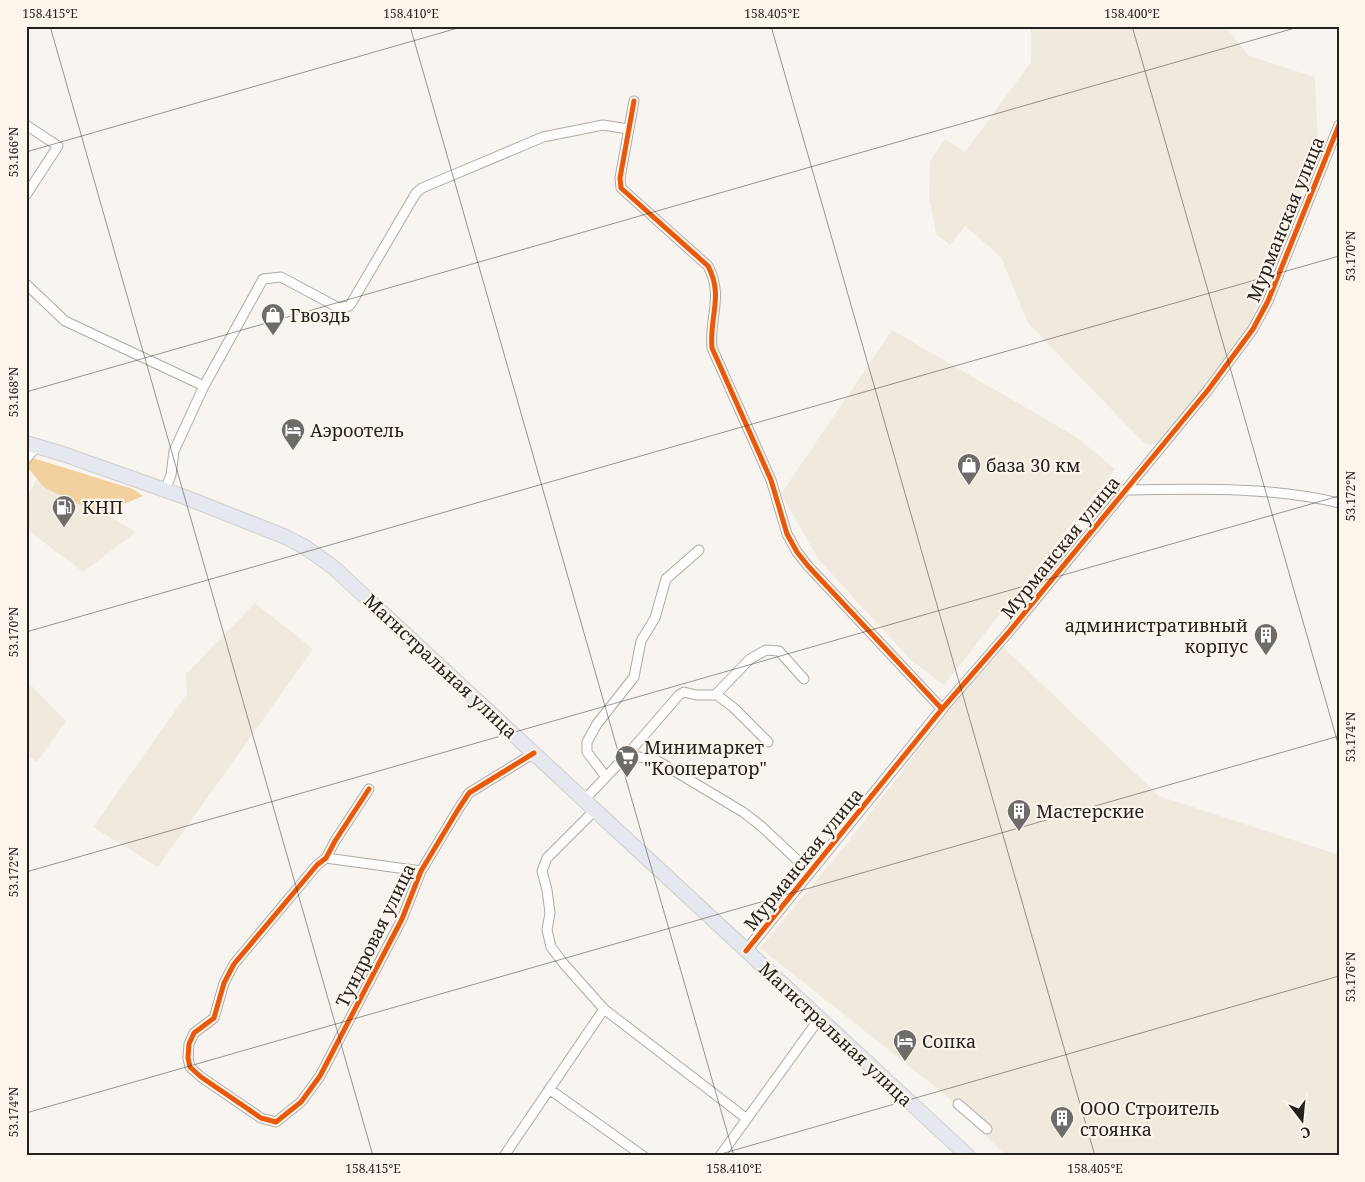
<svg xmlns="http://www.w3.org/2000/svg" width="1365" height="1182" viewBox="0 0 1365 1182" font-family="'Noto Serif',serif">
<style>
.built{fill:#f0e9de}
.forest{fill:#f2d19f}
.lines{fill:none;stroke-linecap:round;stroke-linejoin:round}
.minor-casing{stroke:#aeaba8;stroke-width:11}
.tertiary-casing{stroke:#aeaba8;stroke-width:12}
.primary-casing{stroke:#d1cfcc;stroke-width:16}
.minor{stroke:#fefdfd;stroke-width:9}
.tertiary{stroke:#fefdfd;stroke-width:10}
.primary{stroke:#e6e8ef;stroke-width:14}
.cycleway-casing{stroke:#fcf5ec;stroke-width:8}
.cycleway{stroke:#e8590c;stroke-width:5}
.ticks{fill:none;stroke:#24221e;stroke-width:1;stroke-opacity:0.45}
.labels{text-anchor:middle;dominant-baseline:central;stroke-width:4.5;stroke-linejoin:round;paint-order:stroke}
.street-label{font-size:18px;fill:#24221e;stroke:#fcf5ec}
.poi-label{font-size:18px;fill:#24221e;stroke:#fcf5ec;text-anchor:start}
.neatline{fill:none;stroke:#24221e;stroke-width:2}
.ticks-label{font-size:12px;text-anchor:middle;fill:#24221e}
</style>
<rect width="100%" height="100%" fill="#f8f4f0"/>
<path class="built" d="M1225,26L1249,56L1315,77L1318,145L1249,327L1234,351L1202,393L1160,442L1150,445L1144,443L1028,323L1001,257L965,226L950,245L936,234L929,196L930,161L945,139L965,152L1031,62V27Z
M892,330L1078,438L1115,469L944,685L911,660L819,560L781,494Z
M40,474L136,532L83,572L26,529V497Z
M255,603L313,649L158,867L93,827L187,694L186,674Z
M999,643L1159,796L1339,855V1156H1006L948,1097L760,948L850,840Z
M26,680L66,721L37,762L26,754Z"/>
<path class="forest" d="M33,458L133,489L143,496L100,514L45,488L26,466Z"/>
<g class="lines">
<g class="minor-casing">
<path id="minor" d="M634,101L620,178L621,188L708,266C724,296 709,317 712,348L771,480L787,534L797,552L808,566L942,709L1008,633L1208,390L1253,329L1268,301L1339,125
M26,125L58,146L26,195
M26,284L65,321L204,386
M26,459L37,446
M165,490L171,475L174,451L204,386L263,279L281,277L339,308L349,306L352,302L416,193L422,188L543,137L603,125L628,129
M1124,490C1196,489 1269,486 1339,503
M715,695L750,659L766,650L779,651L804,679
M627,755L679,695L684,692L696,695H717L734,708L768,742
M606,777L587,752V742L597,724L634,677L641,641L655,618L666,579L699,550
M369,789L335,841L326,858L317,865L234,964L224,983L214,1018L194,1033L189,1044L188,1058L190,1067L201,1077L261,1118L276,1122L301,1102L320,1076L402,919L421,871L459,808L469,793L534,753
M584,800L627,755L656,760L743,812L761,826L810,872
M595,810L547,858L542,871L547,890L550,913L547,930L551,947L564,964L604,1009L747,1119
M326,858L421,871
M549,1089L643,1156
M958,1104L987,1129
M504,1156L604,1009
M720,1156L819,1019"/>
</g>
<g class="tertiary-casing">
<path id="tertiary" d="M746,951L942,709"/>
</g>
<g class="primary-casing">
<path id="primary" d="M26,443L63,454L182,496L286,537L305,547L333,567L968,1156"/>
</g>
<use href="#minor" class="minor"/>
<use href="#tertiary" class="tertiary"/>
<use href="#primary" class="primary"/>
<g class="cycleway-casing">
<path id="cycleway" d="M634,101L620,178L621,188L708,266C724,296 709,317 712,348L771,480L787,534L797,552L808,566L942,709
M369,789L335,841L326,858L317,865L234,964L224,983L214,1018L194,1033L189,1044L188,1058L190,1067L201,1077L261,1118L276,1122L301,1102L320,1076L402,919L421,871L459,808L469,793L534,753
M746,951L942,709L1008,633L1208,390L1253,329L1268,301L1339,125"/>
</g>
<use href="#cycleway" class="cycleway"/>
</g>
<path class="ticks" d="M50,26L373,1156M410,26L734,1156M771,26L1095,1156M1132,26L1339,747M26,152L465,26M26,392L1302,26M26,632L1339,256M26,872L1339,496M26,1113L1339,736M714,1156L1339,976"/>
<defs>
<g id="shop-pin" transform="scale(1.25)"><path d="M0 17L-7.5 6A9.5 9.5 0 1 1 7.5 6Z" fill="#6e6c68" stroke="#fcf5ec"/><path d="M-5-2.5h2.3a2.7 3.5 0 0 1 5.4 0H5L5.5 6h-11ZM-1.5-2.5h3a1.5 2.3 0 0 0-3 0Z" fill="#fff"/></g>
<g id="hotel-pin" transform="scale(1.25)"><path d="M0 17L-7.5 6A9.5 9.5 0 1 1 7.5 6Z" fill="#6e6c68" stroke="#fcf5ec"/><path d="M-6-4.5h1.5V1H6V5H4.5V3h-9V5H-6ZM-4 0a1.8 1.8 0 1 1 3.6 0ZM.5 0V-2.5h3Q6-2.5 6 0Z" fill="#fff"/></g>
<g id="fuel-pin" transform="scale(1.25)"><path d="M0 17L-7.5 6A9.5 9.5 0 1 1 7.5 6Z" fill="#6e6c68" stroke="#fcf5ec"/><path d="M-5.5-6h7V0h2V4h1.3V-2.5L3-4.5l.8-.8L6-3V5H2.5V1h-1V6h-7ZM-4.2-4.7v3.2H.2V-4.7Z" fill="#fff"/></g>
<g id="building-pin" transform="scale(1.25)"><path d="M0 17L-7.5 6A9.5 9.5 0 1 1 7.5 6Z" fill="#6e6c68" stroke="#fcf5ec"/><path d="M-4-6H4V6H1V3H-1V6H-4ZM-2.5-4.3h1.7v1.8h-1.7ZM.8-4.3h1.7v1.8H.8ZM-2.5-1h1.7V.8h-1.7ZM.8-1h1.7V.8H.8Z" fill="#fff"/></g>
<g id="supermarket-pin" transform="scale(1.25)"><path d="M0 17L-7.5 6A9.5 9.5 0 1 1 7.5 6Z" fill="#6e6c68" stroke="#fcf5ec"/><path d="M-6-5.5h2.5l.6 2H6L4.5 2H-2.5L-4.4-4H-6ZM-1.5 3.2a1.3 1.3 0 1 0 .1 0ZM3 3.2a1.3 1.3 0 1 0 .1 0Z" fill="#fff"/></g>
</defs>
<g fill-rule="evenodd">
<use href="#shop-pin" x="273" y="315"/>
<use href="#hotel-pin" x="293" y="430"/>
<use href="#shop-pin" x="969" y="465"/>
<use href="#fuel-pin" x="64" y="507"/>
<use href="#building-pin" x="1266" y="635"/>
<use href="#supermarket-pin" x="627" y="757"/>
<use href="#building-pin" x="1019" y="811"/>
<use href="#hotel-pin" x="905" y="1041"/>
<use href="#building-pin" x="1062" y="1118"/>
</g>
<g class="labels">
<g class="street-label">
<text transform="translate(1285 219) rotate(-68)">Мурманская улица</text>
<text transform="translate(1060 547) rotate(-51)">Мурманская улица</text>
<text transform="translate(441 666) rotate(43)">Магистральная улица</text>
<text transform="translate(803 859) rotate(-51)">Мурманская улица</text>
<text transform="translate(375 935) rotate(-64)">Тундровая улица</text>
<text transform="translate(836 1034) rotate(43)">Магистральная улица</text>
</g>
<g class="poi-label">
<text x="290" y="315">Гвоздь</text>
<text x="310" y="430">Аэроотель</text>
<text x="986" y="465">база 30 км</text>
<text x="82" y="507">КНП</text>
<text x="1248" y="625" text-anchor="end">административный<tspan x="1248" dy="21">корпус</tspan></text>
<text x="644" y="747">Минимаркет<tspan x="644" dy="21">"Кооператор"</tspan></text>
<text x="1036" y="811">Мастерские</text>
<text x="922" y="1041">Сопка</text>
<text x="1080" y="1108">ООО Строитель<tspan x="1080" dy="21">стоянка</tspan></text>
</g>
</g>
<rect width="1365" height="1182" fill="none" stroke="#fcf5ec" stroke-width="55"/>
<g transform="translate(1302 1120) rotate(164)" stroke="#fcf5ec" stroke-width="4" paint-order="stroke">
<path d="M0-4L9 19L0 12L-9 19Z" fill="#24221e"/>
<text y="-8" font-size="14" font-weight="bold" text-anchor="middle" fill="#24221e">С</text>
</g>
<rect x="28" y="28" width="1310" height="1126" class="neatline"/>
<g class="ticks-label">
<text x="50" y="18">158.415°E</text>
<text x="411" y="18">158.410°E</text>
<text x="772" y="18">158.405°E</text>
<text x="1132" y="18">158.400°E</text>
<text transform="translate(14 152) rotate(-90)" y="4">53.166°N</text>
<text transform="translate(1351 256) rotate(-90)" y="4">53.170°N</text>
<text transform="translate(14 392) rotate(-90)" y="4">53.168°N</text>
<text transform="translate(1351 496) rotate(-90)" y="4">53.172°N</text>
<text transform="translate(14 632) rotate(-90)" y="4">53.170°N</text>
<text transform="translate(1351 737) rotate(-90)" y="4">53.174°N</text>
<text transform="translate(14 872) rotate(-90)" y="4">53.172°N</text>
<text transform="translate(1351 977) rotate(-90)" y="4">53.176°N</text>
<text transform="translate(14 1112) rotate(-90)" y="4">53.174°N</text>
<text x="373" y="1173">158.415°E</text>
<text x="734" y="1173">158.410°E</text>
<text x="1095" y="1173">158.405°E</text>
</g>
</svg>
